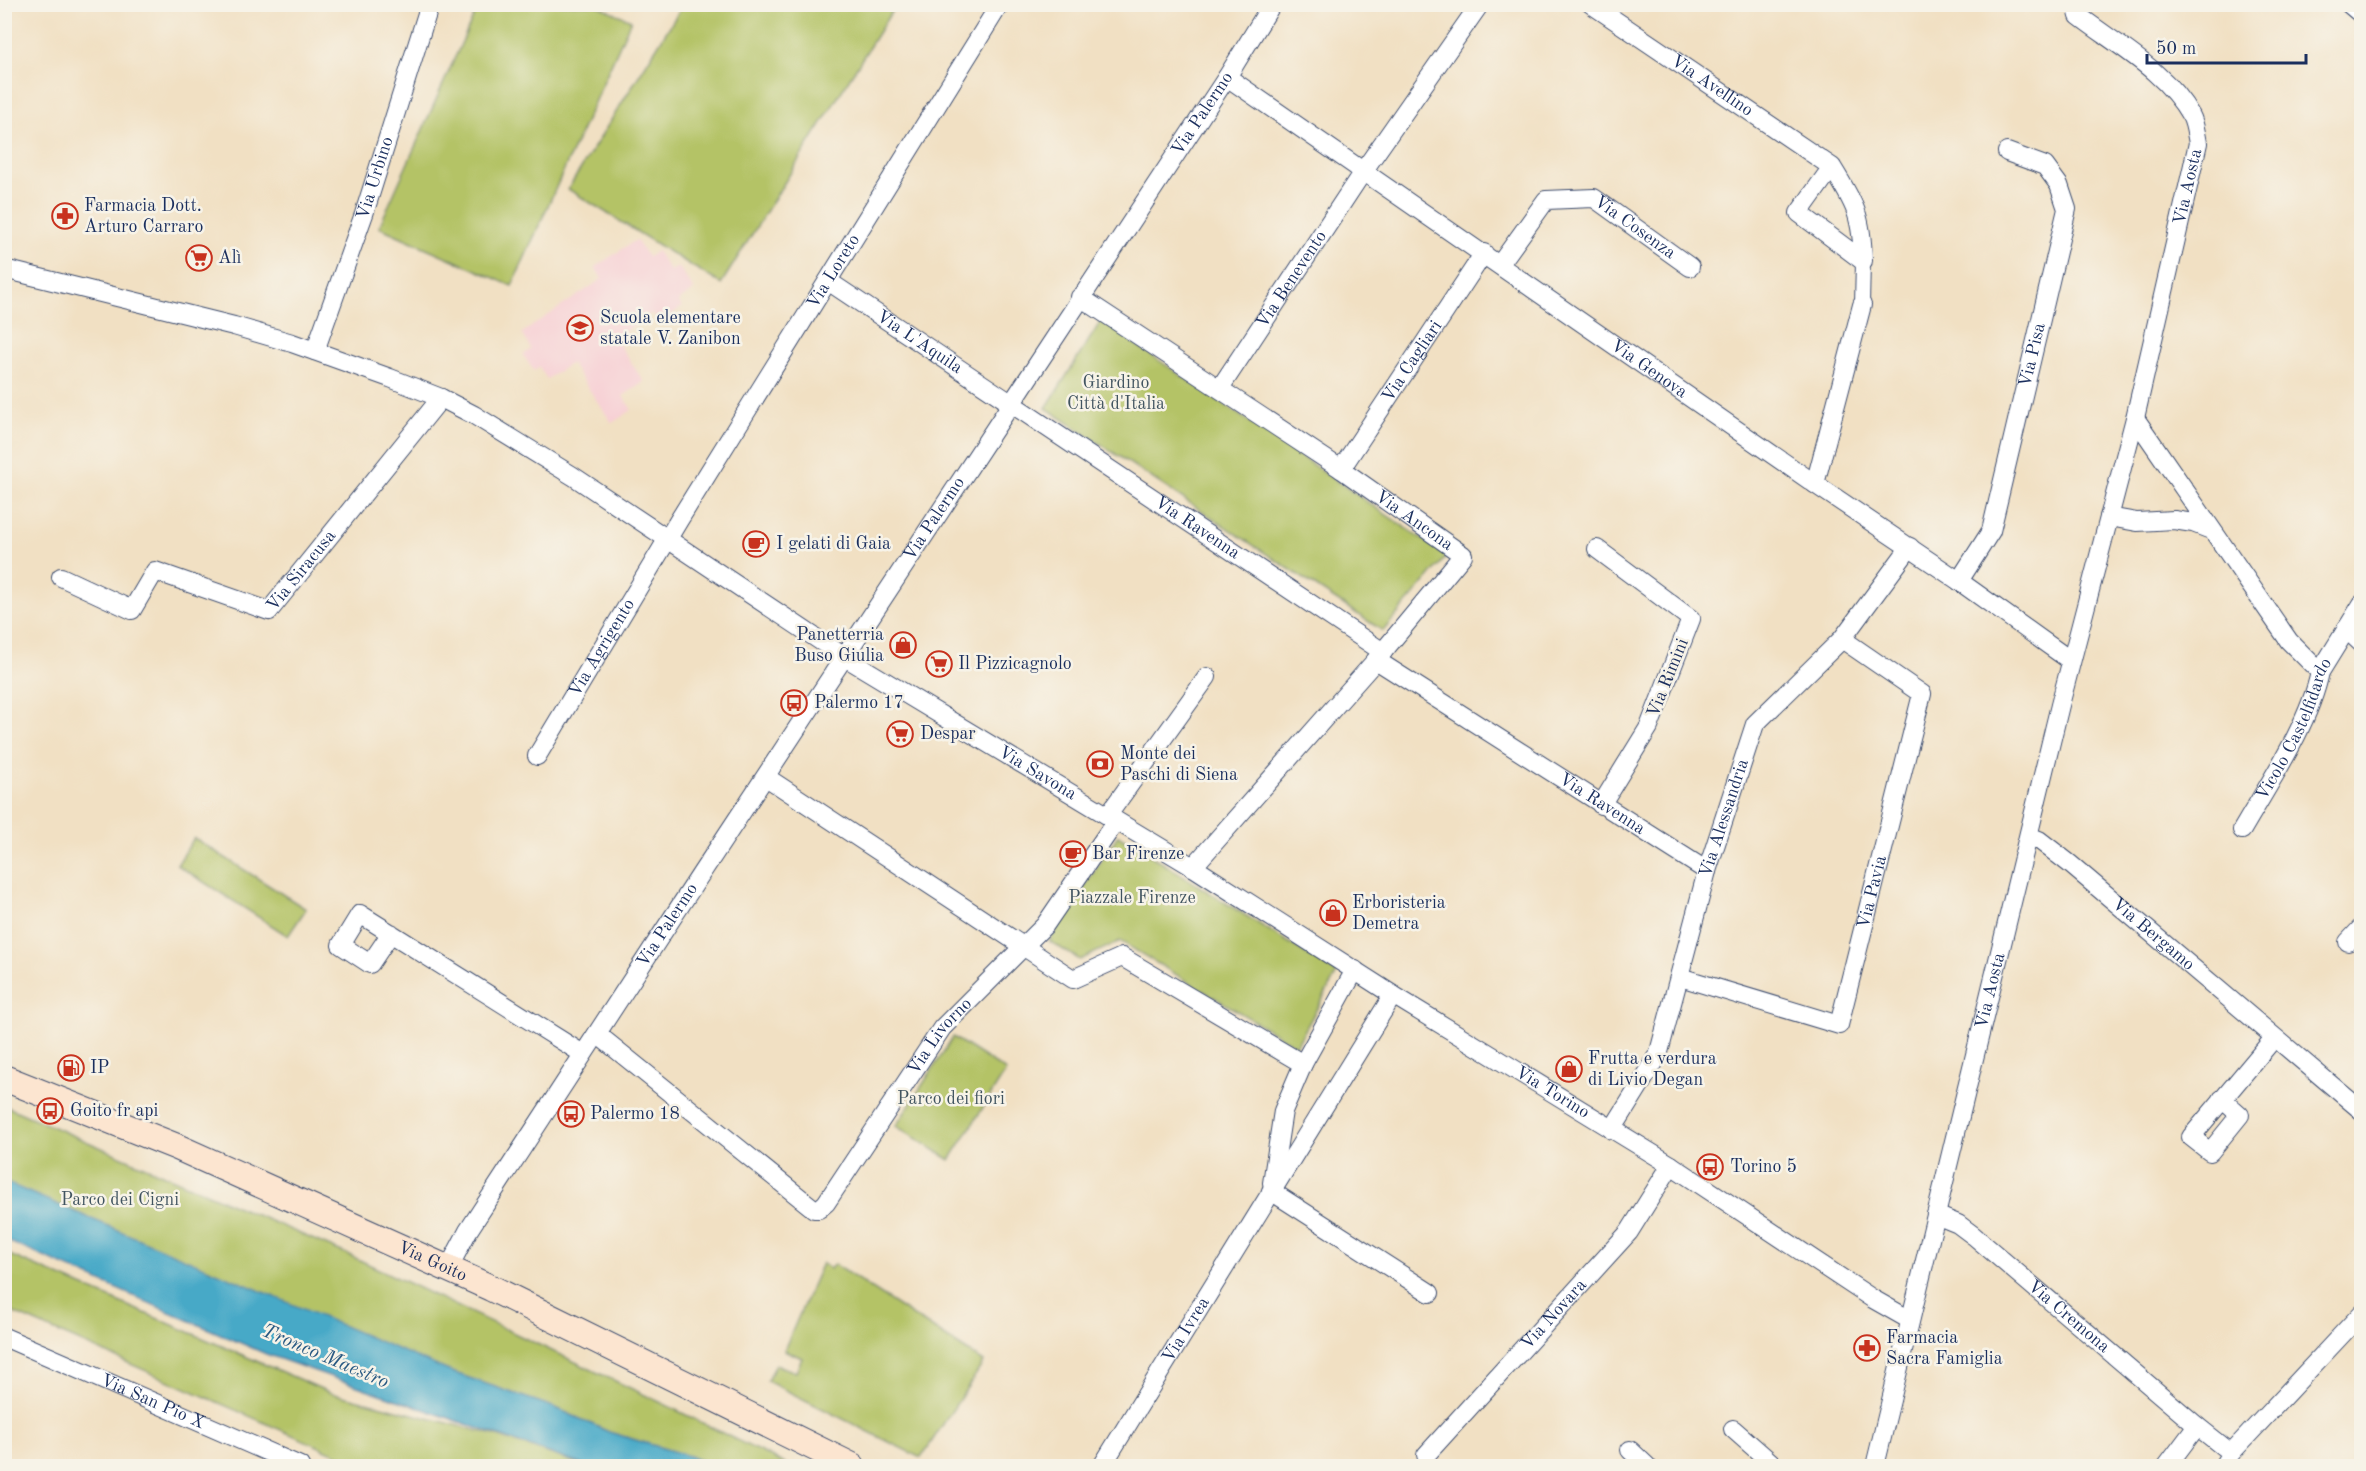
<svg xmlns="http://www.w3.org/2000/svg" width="2366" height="1471" viewBox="0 0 2366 1471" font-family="'Old Standard TT',serif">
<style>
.built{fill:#f7cfd4}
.green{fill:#b4c366;stroke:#687962;stroke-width:1.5}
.water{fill:#47a9c7;stroke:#316c92;stroke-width:1.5}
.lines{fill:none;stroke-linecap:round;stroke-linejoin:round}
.pedestrian-casing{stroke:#3b4a6d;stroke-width:16}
.minor-casing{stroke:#3b4a6d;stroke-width:20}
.secondary-casing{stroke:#3b4a6d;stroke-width:28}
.pedestrian{stroke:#fff;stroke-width:14}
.minor{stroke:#fff;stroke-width:18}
.secondary{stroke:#fce5d0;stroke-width:26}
.labels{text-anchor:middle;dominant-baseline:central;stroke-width:5;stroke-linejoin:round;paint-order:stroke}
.street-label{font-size:18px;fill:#1b2f5e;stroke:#f7f3e8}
.poi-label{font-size:18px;fill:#1b2f5e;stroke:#f7f3e8;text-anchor:start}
.park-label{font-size:18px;fill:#415460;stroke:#f7f3e8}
.water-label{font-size:20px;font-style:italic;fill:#2a5a83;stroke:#f7f3e8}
</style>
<rect width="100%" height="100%" fill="#f7f3e8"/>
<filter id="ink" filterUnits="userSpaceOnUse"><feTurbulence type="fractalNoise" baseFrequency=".0167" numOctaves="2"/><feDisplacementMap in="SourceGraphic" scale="12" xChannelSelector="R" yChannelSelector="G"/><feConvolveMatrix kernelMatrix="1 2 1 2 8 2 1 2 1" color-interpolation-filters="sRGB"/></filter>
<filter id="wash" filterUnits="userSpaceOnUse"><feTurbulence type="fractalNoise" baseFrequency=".008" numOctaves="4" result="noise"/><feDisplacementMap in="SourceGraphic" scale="24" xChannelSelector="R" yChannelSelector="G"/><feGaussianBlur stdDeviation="1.35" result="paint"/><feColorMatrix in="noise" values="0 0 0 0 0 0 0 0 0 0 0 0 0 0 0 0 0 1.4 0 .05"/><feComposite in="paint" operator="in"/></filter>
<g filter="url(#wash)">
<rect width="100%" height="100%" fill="#f1e0c3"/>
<path class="built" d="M636,240L648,257L657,251L670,271L679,267L694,290L678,301L682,307L660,322L652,313L615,338L644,382L623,396L632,410L612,423L571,363L547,379L539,367L534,371L523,355L531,349L522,333L602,279L595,267Z"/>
<path class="green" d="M479,4L596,5L631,20L512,286L379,227Z
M893,5L895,6L721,284L568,189L683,5Z
M1101,321L1447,556L1383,631L1046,408Z
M1118,835L1337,973L1296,1046L1120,941L1080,960L1049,941Z
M194,838L306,909L288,936L177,865Z
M953,1037L1006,1071L950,1160L896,1126Z
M5,1106L349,1255L666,1405L789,1466H713L689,1456L609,1432L556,1408L449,1371L5,1194Z
M5,1253L331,1393L494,1435L586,1466H363L5,1309Z
M822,1263L830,1269L834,1264L984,1362L921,1458L767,1381L776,1365L796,1372L802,1358L784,1350Z"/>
<path class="water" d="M5,1182L449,1371L556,1408L609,1432L689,1456L713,1466H586L266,1354L5,1240Z"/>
</g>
<g filter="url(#ink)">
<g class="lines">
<g class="pedestrian-casing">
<path id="pedestrian" d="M1862,305L1863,261"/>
</g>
<g class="minor-casing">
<g id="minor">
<path id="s1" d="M1591,4L1832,167C1855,204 1862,216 1863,261L1799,213L1832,167"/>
<path d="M2349,4L2362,15"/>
<path id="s2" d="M1227,77L1815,484L1959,581L2071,661"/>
<path id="s3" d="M1500,264L1546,200L1594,198L1690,267"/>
<path id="s4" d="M4,269L234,326L292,343L390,378L441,398L474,415L573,476L843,656L1193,867L1393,995L1671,1165L1873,1299L1910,1320"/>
<path id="s5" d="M828,281L1383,652"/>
<path id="s6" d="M1080,297L1341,469L1463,555L1376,660L1193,867"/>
<path id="s7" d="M315,351L364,214L430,4"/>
<path id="s8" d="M1220,388L1364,170L1480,4"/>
<path d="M2135,418L2289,641L2320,672"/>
<path id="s9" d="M1341,469L1484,253"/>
<path d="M1815,484L1862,305"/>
<path d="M2109,517L2137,522L2174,520L2193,523L2211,530"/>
<path d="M1597,549L1691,619L1649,727L1601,805"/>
<path id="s10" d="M61,577L132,610L155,571L269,611L441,398"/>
<path id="s11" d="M1959,581L1991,531L2067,209L2059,185L2045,166L2007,152"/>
<path d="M2346,629L2362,644"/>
<path id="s12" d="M1376,660L1707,871"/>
<path id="s13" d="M537,756L679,520L1000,4"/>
<path d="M766,777L1073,979L1122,957L1303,1064"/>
<path d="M1108,815L1207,677"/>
<path id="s14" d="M2242,830C2269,783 2309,725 2320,672L2362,604"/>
<path id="s15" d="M2029,836L2039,840L2070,864L2362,1111"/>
<path d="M391,933L370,964L341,945L360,914L583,1054"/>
<path d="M2348,942L2362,927"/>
<path id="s16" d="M1680,977L1839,1025L1922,694L1842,639"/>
<path id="s17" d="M597,1034L804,1201L814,1209H819L826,1203L942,1028L1045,925L1116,821"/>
<path d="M2222,1099L2240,1115L2210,1152L2191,1137L2274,1038"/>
<path id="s18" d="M1612,1130L1658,1056L1707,871L1755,724L1842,639L1910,547"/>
<path d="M1272,1183L1283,1111L1303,1064L1355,970"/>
<path d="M1271,1191L1430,1293"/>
<path id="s19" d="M1936,1215L1958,1224L1974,1236L2197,1426"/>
<path id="s20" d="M448,1269L468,1231C719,845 972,460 1227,77L1272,4"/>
<path id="s21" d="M4,1337L300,1466"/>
<path d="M1733,1429L1775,1466"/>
<path d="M1630,1450L1647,1466"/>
<path d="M2231,1453L2362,1313"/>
<path id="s22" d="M1426,1455L1629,1232L1671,1165"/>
<path id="s23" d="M1102,1466L1393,995"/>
<path id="s24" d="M1875,1466L2060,705L2135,418L2198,143C2196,134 2195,123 2191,116C2166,71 2118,46 2079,16L2076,4"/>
<path d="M2167,1466L2197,1426L2231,1453L2223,1466"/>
</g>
</g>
<g class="secondary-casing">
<g id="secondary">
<path id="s25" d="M4,1078L177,1147L491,1288L852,1466"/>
</g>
</g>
<use href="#pedestrian" class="pedestrian"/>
<use href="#minor" class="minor"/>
<use href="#secondary" class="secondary"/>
</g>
</g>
<defs>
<g id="pharmacy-ring" transform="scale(1.35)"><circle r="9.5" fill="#f7f3e8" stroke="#c8321e" stroke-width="1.5"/><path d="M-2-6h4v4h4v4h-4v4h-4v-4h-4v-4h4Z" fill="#c8321e"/></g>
<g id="supermarket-ring" transform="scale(1.35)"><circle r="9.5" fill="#f7f3e8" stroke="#c8321e" stroke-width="1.5"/><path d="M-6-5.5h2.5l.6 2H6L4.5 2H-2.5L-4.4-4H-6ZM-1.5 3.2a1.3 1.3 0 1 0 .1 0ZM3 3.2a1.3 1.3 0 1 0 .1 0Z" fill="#c8321e"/></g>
<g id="school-ring" transform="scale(1.35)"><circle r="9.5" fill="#f7f3e8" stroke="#c8321e" stroke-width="1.5"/><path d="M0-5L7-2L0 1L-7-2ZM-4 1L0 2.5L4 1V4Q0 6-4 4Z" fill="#c8321e"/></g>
<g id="cafe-ring" transform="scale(1.35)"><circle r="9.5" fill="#f7f3e8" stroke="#c8321e" stroke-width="1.5"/><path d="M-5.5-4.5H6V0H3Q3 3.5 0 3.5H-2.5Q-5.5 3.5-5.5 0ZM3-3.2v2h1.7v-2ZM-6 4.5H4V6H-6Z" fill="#c8321e"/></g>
<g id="shop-ring" transform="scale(1.35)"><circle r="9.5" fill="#f7f3e8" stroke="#c8321e" stroke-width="1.5"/><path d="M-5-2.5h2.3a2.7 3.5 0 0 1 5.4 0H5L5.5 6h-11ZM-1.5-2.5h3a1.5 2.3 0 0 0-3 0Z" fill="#c8321e"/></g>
<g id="bus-ring" transform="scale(1.35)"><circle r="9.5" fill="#f7f3e8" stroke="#c8321e" stroke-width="1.5"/><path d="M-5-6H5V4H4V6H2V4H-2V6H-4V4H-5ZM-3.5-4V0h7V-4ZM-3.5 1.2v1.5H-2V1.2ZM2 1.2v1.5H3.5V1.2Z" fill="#c8321e"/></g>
<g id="bank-ring" transform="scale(1.35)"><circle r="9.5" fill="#f7f3e8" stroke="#c8321e" stroke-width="1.5"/><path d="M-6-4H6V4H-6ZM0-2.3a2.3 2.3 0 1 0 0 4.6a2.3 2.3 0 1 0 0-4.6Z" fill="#c8321e"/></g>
<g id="fuel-ring" transform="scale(1.35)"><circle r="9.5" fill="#f7f3e8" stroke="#c8321e" stroke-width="1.5"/><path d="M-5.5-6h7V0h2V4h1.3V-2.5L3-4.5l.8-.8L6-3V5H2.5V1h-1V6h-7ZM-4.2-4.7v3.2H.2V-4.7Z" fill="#c8321e"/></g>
</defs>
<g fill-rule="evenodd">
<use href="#pharmacy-ring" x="65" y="216"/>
<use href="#supermarket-ring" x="199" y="258"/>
<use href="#school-ring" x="580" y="328"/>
<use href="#cafe-ring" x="756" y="544"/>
<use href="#shop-ring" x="903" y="645"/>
<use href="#supermarket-ring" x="939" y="664"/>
<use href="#bus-ring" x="794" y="703"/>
<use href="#supermarket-ring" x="900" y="734"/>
<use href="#bank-ring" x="1100" y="764"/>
<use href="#cafe-ring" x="1073" y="854"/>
<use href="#shop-ring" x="1333" y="913"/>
<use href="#fuel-ring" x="71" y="1068"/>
<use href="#shop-ring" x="1569" y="1069"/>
<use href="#bus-ring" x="50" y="1111"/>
<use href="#bus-ring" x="571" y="1114"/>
<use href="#bus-ring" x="1710" y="1167"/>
<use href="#pharmacy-ring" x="1867" y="1348"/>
</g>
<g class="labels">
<g class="street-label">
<text stroke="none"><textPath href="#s1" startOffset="146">Via Avellino</textPath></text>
<text stroke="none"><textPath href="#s20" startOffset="1380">Via Palermo</textPath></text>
<text stroke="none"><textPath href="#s7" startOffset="183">Via Urbino</textPath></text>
<text stroke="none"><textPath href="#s24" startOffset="1317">Via Aosta</textPath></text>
<text stroke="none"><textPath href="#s3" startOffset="177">Via Cosenza</textPath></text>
<text stroke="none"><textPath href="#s13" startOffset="568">Via Loreto</textPath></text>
<text stroke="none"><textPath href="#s8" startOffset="130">Via Benevento</textPath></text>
<text stroke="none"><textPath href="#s5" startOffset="110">Via L'Aquila</textPath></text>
<text stroke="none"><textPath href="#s11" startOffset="240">Via Pisa</textPath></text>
<text stroke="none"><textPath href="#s9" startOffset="129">Via Cagliari</textPath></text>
<text stroke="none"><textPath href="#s2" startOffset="513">Via Genova</textPath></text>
<text stroke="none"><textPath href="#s20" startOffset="894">Via Palermo</textPath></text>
<text stroke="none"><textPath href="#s6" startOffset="402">Via Ancona</textPath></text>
<text stroke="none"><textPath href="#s5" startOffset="444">Via Ravenna</textPath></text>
<text stroke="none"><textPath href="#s10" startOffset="296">Via Siracusa</textPath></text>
<text stroke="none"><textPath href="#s13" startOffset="126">Via Agrigento</textPath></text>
<text transform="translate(1668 678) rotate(-68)">Via Rimini</text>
<text stroke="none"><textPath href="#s14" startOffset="114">Vicolo Castelfidardo</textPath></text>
<text stroke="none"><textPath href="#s4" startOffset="1161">Via Savona</textPath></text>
<text stroke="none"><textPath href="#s12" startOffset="268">Via Ravenna</textPath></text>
<text stroke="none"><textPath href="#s18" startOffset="334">Via Alessandria</textPath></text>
<text stroke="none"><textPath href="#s16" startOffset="303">Via Pavia</textPath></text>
<text stroke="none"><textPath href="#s20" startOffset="408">Via Palermo</textPath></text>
<text stroke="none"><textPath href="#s15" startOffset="159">Via Bergamo</textPath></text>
<text stroke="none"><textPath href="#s24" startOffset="489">Via Aosta</textPath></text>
<text stroke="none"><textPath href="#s17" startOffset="495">Via Livorno</textPath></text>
<text stroke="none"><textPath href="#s4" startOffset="1767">Via Torino</textPath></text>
<text stroke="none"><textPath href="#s25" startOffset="466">Via Goito</textPath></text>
<text stroke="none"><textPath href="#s22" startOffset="190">Via Novara</textPath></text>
<text stroke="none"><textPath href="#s19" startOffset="168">Via Cremona</textPath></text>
<text stroke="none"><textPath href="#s23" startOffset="160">Via Ivrea</textPath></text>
<text stroke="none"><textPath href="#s21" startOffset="162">Via San Pio X</textPath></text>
</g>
<g class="poi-label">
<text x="84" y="206">Farmacia Dott.<tspan x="84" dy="21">Arturo Carraro</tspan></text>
<text x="218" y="258">Alì</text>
<text x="600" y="318">Scuola elementare<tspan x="600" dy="21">statale V. Zanibon</tspan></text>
<text x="776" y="544">I gelati di Gaia</text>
<text x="884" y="635" text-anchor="end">Panetterria<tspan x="884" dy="21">Buso Giulia</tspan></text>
<text x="958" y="664">Il Pizzicagnolo</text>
<text x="814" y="703">Palermo 17</text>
<text x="920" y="734">Despar</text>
<text x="1120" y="754">Monte dei<tspan x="1120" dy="21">Paschi di Siena</tspan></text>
<text x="1092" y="854">Bar Firenze</text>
<text x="1352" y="903">Erboristeria<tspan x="1352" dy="21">Demetra</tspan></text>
<text x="1588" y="1059">Frutta e verdura<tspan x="1588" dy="21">di Livio Degan</tspan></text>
<text x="90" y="1068">IP</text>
<text x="70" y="1111">Goito fr api</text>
<text x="590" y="1114">Palermo 18</text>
<text x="1730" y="1167">Torino 5</text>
<text x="1886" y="1338">Farmacia<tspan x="1886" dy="21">Sacra Famiglia</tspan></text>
</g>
<g class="park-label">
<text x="1116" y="383">Giardino<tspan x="1116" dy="21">Città d'Italia</tspan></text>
<text x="1132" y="898">Piazzale Firenze</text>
<text x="951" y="1099">Parco dei fiori</text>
<text x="120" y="1200">Parco dei Cigni</text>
</g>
<g class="water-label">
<text transform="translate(325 1357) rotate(23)">Tronco Maestro</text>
</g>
</g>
<rect width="2366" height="1471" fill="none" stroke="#f7f3e8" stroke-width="24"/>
<path d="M2147 54v9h159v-9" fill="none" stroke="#1b2f5e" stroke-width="3"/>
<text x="2156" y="54" font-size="18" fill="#1b2f5e" stroke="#f7f3e8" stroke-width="4.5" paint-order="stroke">50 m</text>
</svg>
